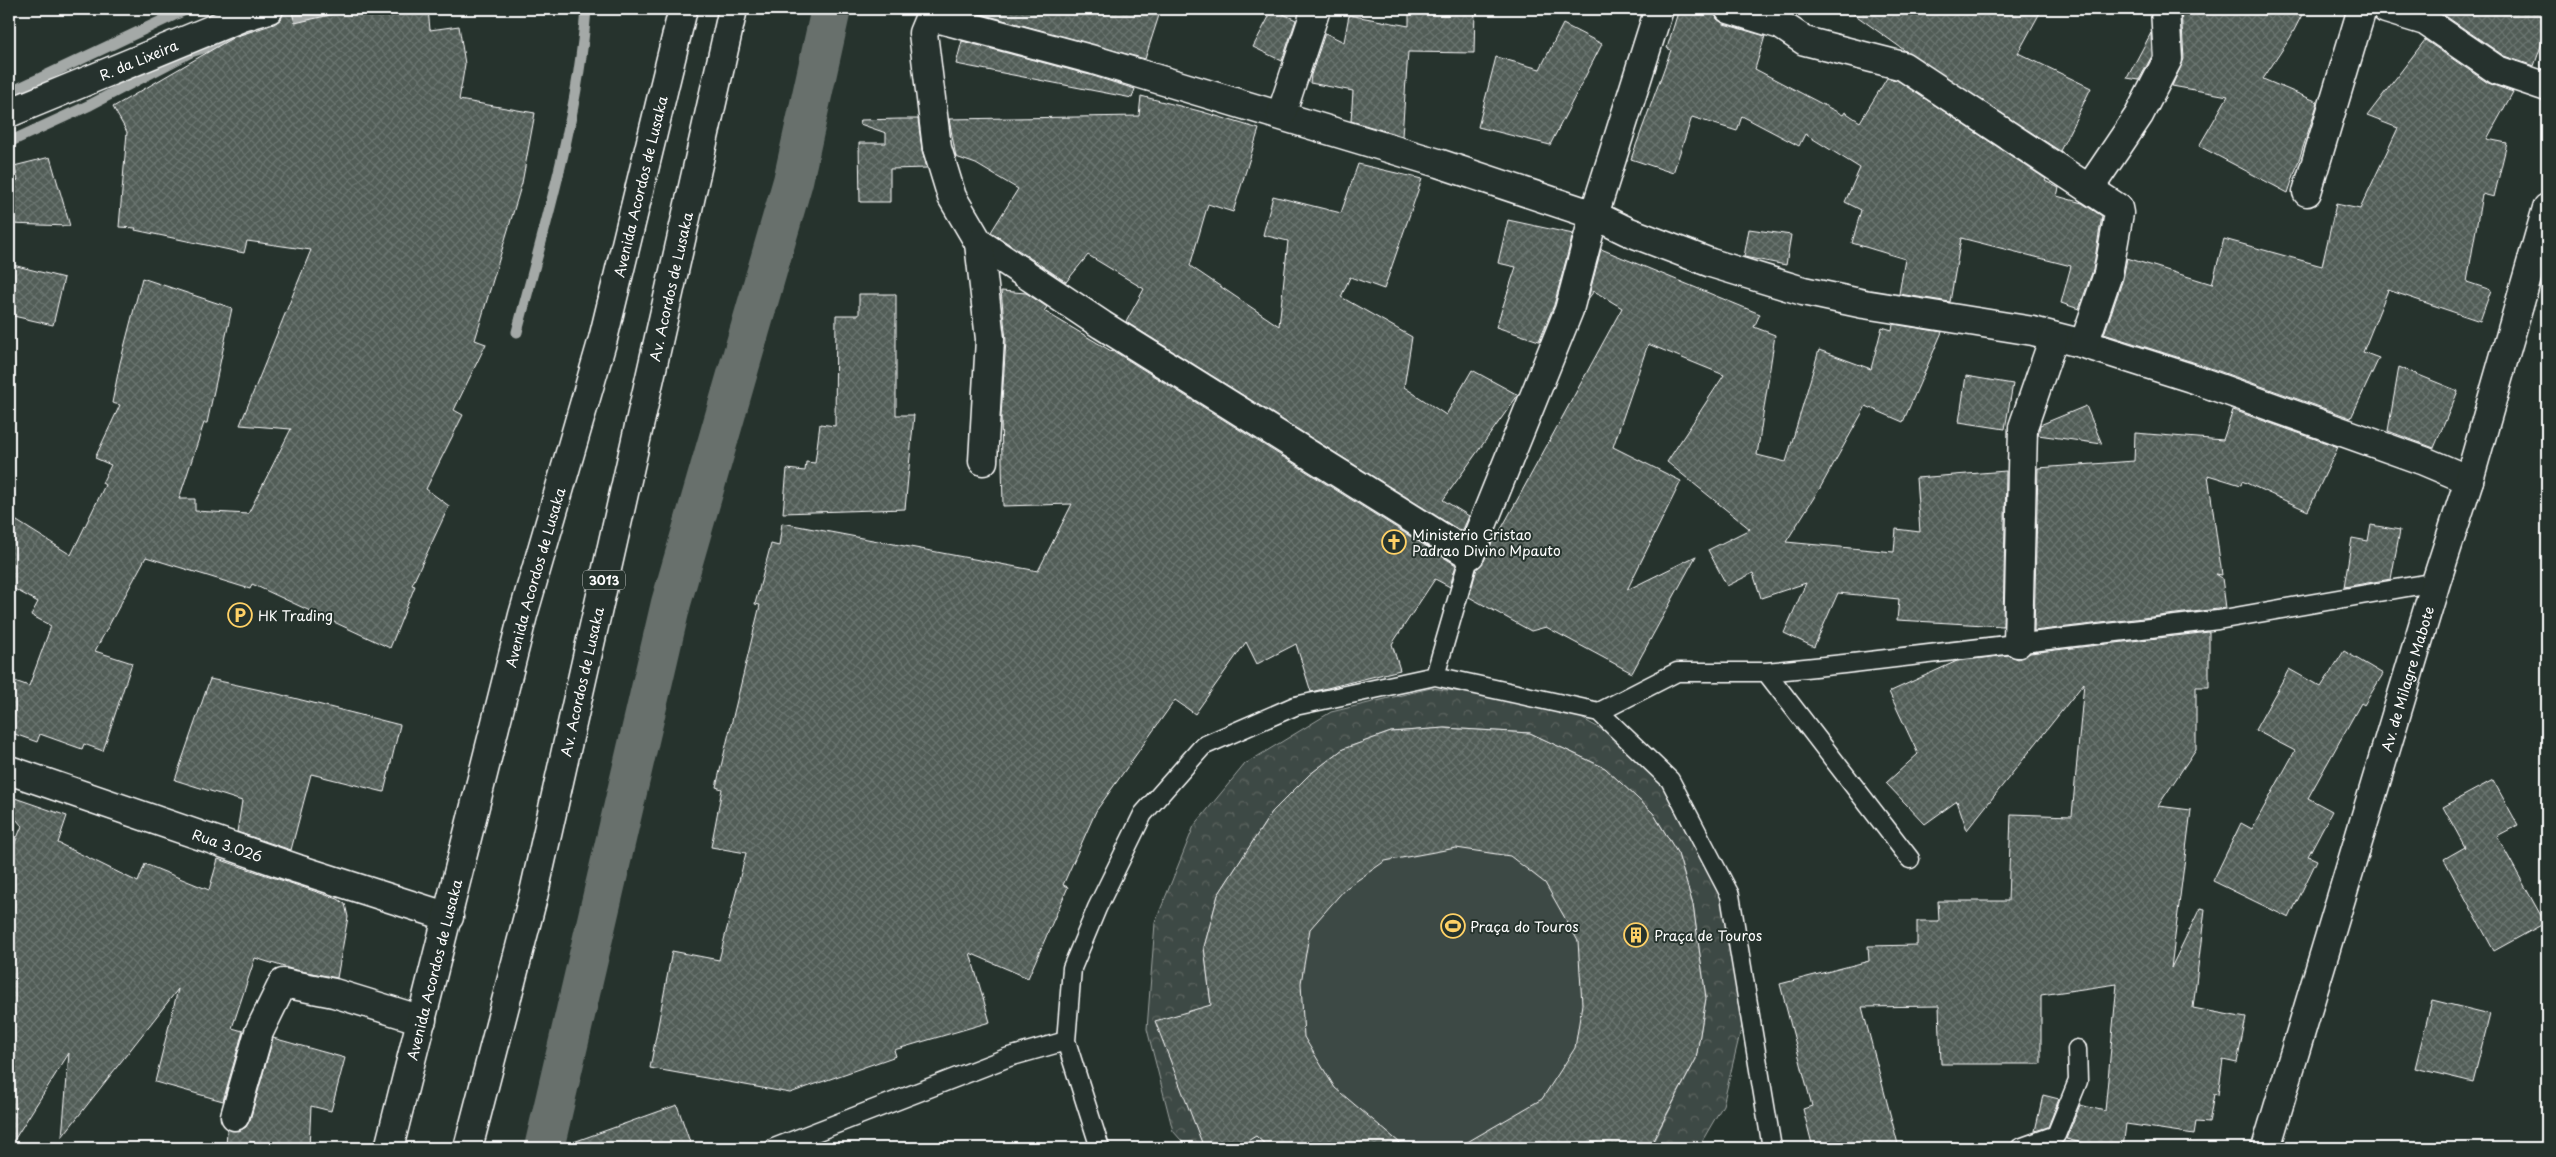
<svg xmlns="http://www.w3.org/2000/svg" width="2556" height="1157" viewBox="0 0 2556 1157" font-family="'Playpen Sans',sans-serif">
<style>
.forest{fill:url(#forest-crowns);stroke:#9ea4a2}
.garden{fill:#3e4944;stroke:#9ea4a2}
.lines{fill:none;stroke-linecap:round;stroke-linejoin:round}
.stream{stroke:#a4a9a7;stroke-width:11}
.canal{stroke:#67706c;stroke-width:40}
.building{fill:url(#building-cross-hatch);stroke:#fff}
.lane-casing{stroke:#fff;stroke-width:21}
.street-casing{stroke:#fff;stroke-width:31}
.secondary-casing{stroke:#fff;stroke-width:31}
.primary-casing{stroke:#fff;stroke-width:31}
.lane{stroke:#26332d;stroke-width:18}
.street{stroke:#26332d;stroke-width:28}
.secondary{stroke:#26332d;stroke-width:28}
.primary{stroke:#26332d;stroke-width:28}
.labels{text-anchor:middle;dominant-baseline:central;stroke-width:4;stroke-linejoin:round;paint-order:stroke}
.shield{fill:#26332d;stroke:#bec2c0;stroke-width:1}
.shield-label{font-size:12px;font-weight:bold;fill:#fff}
.street-label{font-size:14px;fill:#fff;stroke:#26332d}
.poi-label{font-size:14px;fill:#fff;stroke:#26332d;text-anchor:start}
</style>
<defs>
<pattern id="forest-crowns" width="20" height="18" patternUnits="userSpaceOnUse" patternTransform="scale(1.25)"><rect width="20" height="18" fill="#3e4944"/><path d="M2 6a3 3 0 1 1 6 0M12 15a3 3 0 1 1 6 0" fill="none" stroke="#5b6460"/></pattern>
<pattern id="building-cross-hatch" width="8" height="8" patternUnits="userSpaceOnUse" patternTransform="scale(1.25)"><rect width="8" height="8" fill="#515c57"/><path d="M0 0l8 8M0 8l8-8" fill="none" stroke="#6b7470"/></pattern>
</defs>
<rect width="100%" height="100%" fill="#26332d"/>
<filter id="ink" filterUnits="userSpaceOnUse"><feTurbulence type="fractalNoise" baseFrequency=".02" numOctaves="2"/><feDisplacementMap in="SourceGraphic" scale="10" xChannelSelector="R" yChannelSelector="G"/><feConvolveMatrix kernelMatrix="1 2 1 2 8 2 1 2 1" color-interpolation-filters="sRGB"/></filter>
<g filter="url(#ink)">
<path class="forest" d="M1431,688L1554,703L1637,749L1707,834L1738,945L1742,1025L1723,1105L1698,1148H1188L1173,1131L1147,1029L1155,923L1194,826L1245,764L1331,712Z"/>
<path class="garden" d="M1444,728L1530,733L1605,768L1653,813L1678,854L1693,905L1706,998L1696,1059L1652,1144L1647,1148H1269L1256,1136L1211,1005L1204,947L1218,895L1272,812L1309,775L1343,749L1391,732Z"/>
<g class="lines">
<path class="stream" d="M280,23L333,9
M9,93L187,9
M9,142L90,105L191,52L248,33
M517,332C545,225 578,119 586,9"/>
<path class="canal" d="M544,1148L671,603L793,181L831,9"/>
</g>
<path class="building" d="M284,9H291L295,23L356,9H428L430,30L459,26L465,64L459,100L535,113L522,183L475,340L486,344L454,410L463,415L426,489L449,506L412,585L415,586L390,648L252,584L250,589L146,557L95,651L132,663L103,751L84,744L82,749L40,734L37,742L9,732V679L29,686L51,626L31,615L38,602L9,586V516L71,555L105,485L102,483L111,465L95,458L120,405L112,403L120,363L142,278L232,308L207,423H204L179,499H195V511L248,514L291,429L240,425L311,250L247,241L244,253L135,230L136,228L119,227L127,132L113,107L234,37L274,24L281,19Z
M971,9H1161L1145,59L970,11Z
M1273,9L1296,20L1282,61L1253,47Z
M1409,9H1475L1474,53L1408,52L1402,136L1351,121L1353,91L1310,83L1311,75L1325,33L1344,42L1349,15L1409,26Z
M1679,9H1714L1717,19L1724,24L1765,36L1755,69L1843,115L1845,112L1860,122L1887,78L1897,80L2046,179L2045,181L2059,188L2057,196L2082,203L2102,216L2093,270L2079,309L2061,303L2071,266L1961,238L1950,302L1899,294L1905,259L1852,243L1861,210L1845,202L1860,168L1805,134L1799,146L1742,116L1737,131L1692,117L1673,173L1631,159L1671,50L1667,48Z
M1847,9H2042L2018,53L2091,88L2060,151L1904,50Z
M2181,9H2305L2290,38L2263,79L2318,102L2288,193L2199,146L2228,96L2172,86L2184,59Z
M2448,9H2547V29L2534,66L2504,56L2444,15Z
M1563,24L1602,44L1550,145L1478,127L1496,57L1540,69Z
M2151,33L2152,56L2139,80L2127,78Z
M2425,40L2488,83L2513,92L2487,139L2507,143L2494,197L2482,194L2467,282L2491,290L2480,321L2388,290L2363,352L2379,358L2351,418L2196,363L2104,334L2123,279L2127,258L2212,284L2224,239L2322,266L2336,204L2360,209L2398,128L2367,116Z
M962,41L1090,75L1135,89L1132,98L956,64Z
M1141,96L1203,112L1259,129L1233,212L1208,204L1190,266L1279,326L1288,241L1263,235L1273,196L1341,213L1358,164L1422,179L1384,289L1350,277L1341,297L1412,337L1404,387L1446,415L1472,370L1518,395L1443,500L1469,516L1462,532L1126,322L1144,289L1088,255L1066,282L991,232L1018,189L976,164L956,157L949,119L1139,116Z
M900,119H918L922,150L927,168L890,169V202H860L859,143H886V133L860,124L861,120Z
M50,157L70,226L9,224V183L18,180L14,166Z
M1508,220L1573,234L1554,305L1539,341L1496,327L1516,267L1498,263Z
M1749,229L1791,235L1786,265L1744,257Z
M1601,249L1760,314L1754,327L1775,335L1757,455L1786,462L1819,350L1871,369L1882,327L1892,330L1893,324L1942,332L1903,422L1866,406L1820,488L1786,542L1894,552L1896,529L1920,532L1916,478L2006,471L2003,626L1897,620L1899,599L1838,593L1814,647L1784,633L1806,583L1761,598L1753,573L1727,586L1708,550L1750,529L1667,462L1724,375L1648,344L1613,447L1681,481L1627,590L1696,556L1632,673L1546,627L1531,631L1469,597L1477,568L1484,561L1496,533L1498,535L1622,308L1594,291L1588,299Z
M9,264L64,278L53,325L9,315Z
M1001,291L1026,293L1047,307L1044,311L1111,351L1112,350L1456,565L1450,587L1435,579L1392,644L1400,670L1311,692L1296,644L1257,664L1246,642L1195,714L1175,700L1096,811L1063,885L1068,887L1028,978L970,953L990,1022L894,1050L896,1056L790,1093L650,1068L672,951L719,960L746,853L711,847L722,789L716,787L760,605L755,604L771,544L779,546L782,523L1038,571L1072,504L1003,506L1001,416L1006,340Z
M859,294H896V415H914L905,509L783,513L787,469L805,471L806,462L815,463L820,424L835,426L836,315H859Z
M2399,367L2458,391L2434,448L2388,431Z
M1966,376L2013,384L2005,429L1959,422Z
M2086,406L2102,444L2038,435L2040,425Z
M2233,410L2338,447L2308,511L2242,481L2241,485L2208,475L2222,575L2216,574L2222,578L2226,608L2034,631L2038,468L2134,461L2135,433L2223,440Z
M2371,525L2400,530L2391,579L2344,587L2352,538L2368,541Z
M2209,632V687H2196V749L2158,806L2191,810L2171,968L2200,908L2205,909L2193,1008L2246,1018L2237,1063L2223,1060L2218,1095L2214,1094L2209,1123L2196,1122L2194,1134L2126,1124L2123,1148H2102L2066,1139L2080,1105L2105,1111L2117,984L2041,995V1064H1941L1939,1006L1862,1007L1899,1148H1813L1803,1109L1812,1106L1780,984L1869,961L1868,946L1917,945V921H1939L1938,901H2008L2011,814L2072,816L2084,683L1967,830L1957,801L1925,824L1886,783L1918,754L1889,692L1957,661L2009,655L2018,659L2030,653Z
M2344,651L2383,674L2364,705L2361,703L2308,798L2332,811L2308,856L2317,860L2289,918L2213,881L2241,823L2252,829L2295,751L2255,730L2289,669L2321,687Z
M210,679L274,693L400,725L384,792L311,774L291,850L237,832L242,801L175,780Z
M1444,728L1530,733L1605,768L1653,813L1678,854L1693,905L1706,998L1696,1059L1649,1148H1457L1542,1099L1575,1048L1582,1004L1578,941L1545,883L1510,856L1456,848L1385,861L1345,889L1310,929L1301,983L1304,1037L1335,1088L1406,1148H1269L1256,1136L1236,1148H1204L1155,1021L1211,1005L1204,947L1218,895L1272,812L1309,775L1343,749L1391,732Z
M2493,780L2518,825L2497,836L2545,923L2494,951L2444,859L2465,847L2443,807Z
M9,796L67,816L58,843L138,882L145,864L209,890L218,859L338,899L345,904L348,917L337,978L291,969L255,958L232,1028L243,1031L223,1101L155,1082L178,989L62,1137L69,1053L9,1148V857L22,826L9,811Z
M2432,1000L2490,1014L2473,1082L2415,1068Z
M273,1038L345,1058L331,1111L311,1106L309,1148H226L227,1129L239,1131L246,1127L250,1120Z
M2043,1095L2059,1099L2048,1127L2035,1131Z
M677,1105L692,1148H569L568,1144Z"/>
<g class="lines">
<g class="lane-casing">
<path id="lane" d="M1766,672L1910,859
M1435,676L1470,555
M1599,712L1677,672H1766L1844,664L2218,620L2436,582
M774,1148L1009,1057L1066,1041
M1100,1148L1066,1041L1072,968L1097,908L1143,814L1203,746L1295,706L1435,676L1599,712L1670,780L1730,895L1772,1148
M2020,1148L2056,1135L2078,1081L2077,1049"/>
</g>
<g class="street-casing">
<g id="street">
<path d="M1659,9L1594,215L1569,310L1470,555L1102,325L979,243L952,197L937,148L923,33L928,21L940,19L1094,60L1438,163L1594,215L1627,231L1711,263L1803,291L1864,304L2033,331L2084,344L2191,378L2424,461L2469,480"/>
<path d="M1729,9L1781,25L1805,41L1903,66L2118,208L2119,213L2108,274L2084,344"/>
<path d="M2386,9L2425,21L2497,70L2547,87"/>
<path d="M1281,115L1316,9"/>
<path d="M2089,189L2139,115L2168,59L2165,9"/>
<path d="M2307,192L2362,9"/>
<path d="M979,243L990,339L983,461"/>
<path d="M2018,643L2023,427L2054,337"/>
<path id="s1" d="M9,770L298,869L449,917"/>
<path d="M235,1116L259,1032L283,983L334,993L422,1020"/>
<path id="s2" d="M2266,1148L2436,582L2469,480L2547,208"/>
</g>
</g>
<g class="secondary-casing">
<g id="secondary">
<path id="s3" d="M9,113L242,17L269,9"/>
</g>
</g>
<g class="primary-casing">
<g id="primary">
<path id="s4" d="M389,1148L523,615L603,339L683,9"/>
<path id="s5" d="M468,1148L533,897L733,9"/>
</g>
</g>
<use href="#lane" class="lane"/>
<use href="#street" class="street"/>
<use href="#secondary" class="secondary"/>
<use href="#primary" class="primary"/>
</g>
</g>
<defs>
<g id="church-ring" transform="scale(1.25)"><circle r="9.5" fill="#26332d" stroke="#ffd166" stroke-width="1.5"/><path d="M-1.2-6h2.4v3.5h3.3v2.4h-3.3V6h-2.4V-.1h-3.3v-2.4h3.3Z" fill="#ffd166"/></g>
<g id="parking-ring" transform="scale(1.25)"><circle r="9.5" fill="#26332d" stroke="#ffd166" stroke-width="1.5"/><path d="M-3.5-5.5H1a3.5 3.5 0 0 1 0 7H-1V5.5H-3.5ZM-1-3.4V-.6H.8a1.4 1.4 0 0 0 0-2.8Z" fill="#ffd166"/></g>
<g id="stadium-ring" transform="scale(1.25)"><circle r="9.5" fill="#26332d" stroke="#ffd166" stroke-width="1.5"/><path d="M0-5a6.5 5 0 1 0 0 10a6.5 5 0 1 0 0-10ZM-3.5-1.8h7v3.6h-7Z" fill="#ffd166"/></g>
<g id="building-ring" transform="scale(1.25)"><circle r="9.5" fill="#26332d" stroke="#ffd166" stroke-width="1.5"/><path d="M-4-6H4V6H1V3H-1V6H-4ZM-2.5-4.3h1.7v1.8h-1.7ZM.8-4.3h1.7v1.8H.8ZM-2.5-1h1.7V.8h-1.7ZM.8-1h1.7V.8H.8Z" fill="#ffd166"/></g>
</defs>
<g fill-rule="evenodd">
<use href="#church-ring" x="1394" y="542"/>
<use href="#parking-ring" x="240" y="615"/>
<use href="#stadium-ring" x="1453" y="926"/>
<use href="#building-ring" x="1636" y="935"/>
</g>
<g class="labels">
<rect class="shield" x="583" y="570.5" width="42" height="19" rx="4"/>
<g class="shield-label">
<text x="604" y="580">3013</text>
</g>
<g class="street-label">
<text stroke="none"><textPath href="#s3" startOffset="140">R. da Lixeira</textPath></text>
<text stroke="none"><textPath href="#s4" startOffset="994">Avenida Acordos de Lusaka</textPath></text>
<text stroke="none"><textPath href="#s5" startOffset="885">Av. Acordos de Lusaka</textPath></text>
<text stroke="none"><textPath href="#s4" startOffset="589">Avenida Acordos de Lusaka</textPath></text>
<text stroke="none"><textPath href="#s2" startOffset="490">Av. de Milagre Mabote</textPath></text>
<text stroke="none"><textPath href="#s5" startOffset="480">Av. Acordos de Lusaka</textPath></text>
<text stroke="none"><textPath href="#s1" startOffset="231">Rua 3.026</textPath></text>
<text stroke="none"><textPath href="#s4" startOffset="184">Avenida Acordos de Lusaka</textPath></text>
</g>
<g class="poi-label">
<text x="1412" y="534">Ministerio Cristao<tspan x="1412" dy="16">Padrao Divino Mpauto</tspan></text>
<text x="258" y="615">HK Trading</text>
<text x="1470" y="926">Praça do Touros</text>
<text x="1654" y="935">Praça de Touros</text>
</g>
</g>
<rect width="2556" height="1157" fill="none" stroke="#26332d" stroke-width="30"/>
<rect x="15" y="15" width="2526" height="1127" fill="none" stroke="#fff" stroke-width="2" filter="url(#ink)"/>
</svg>
